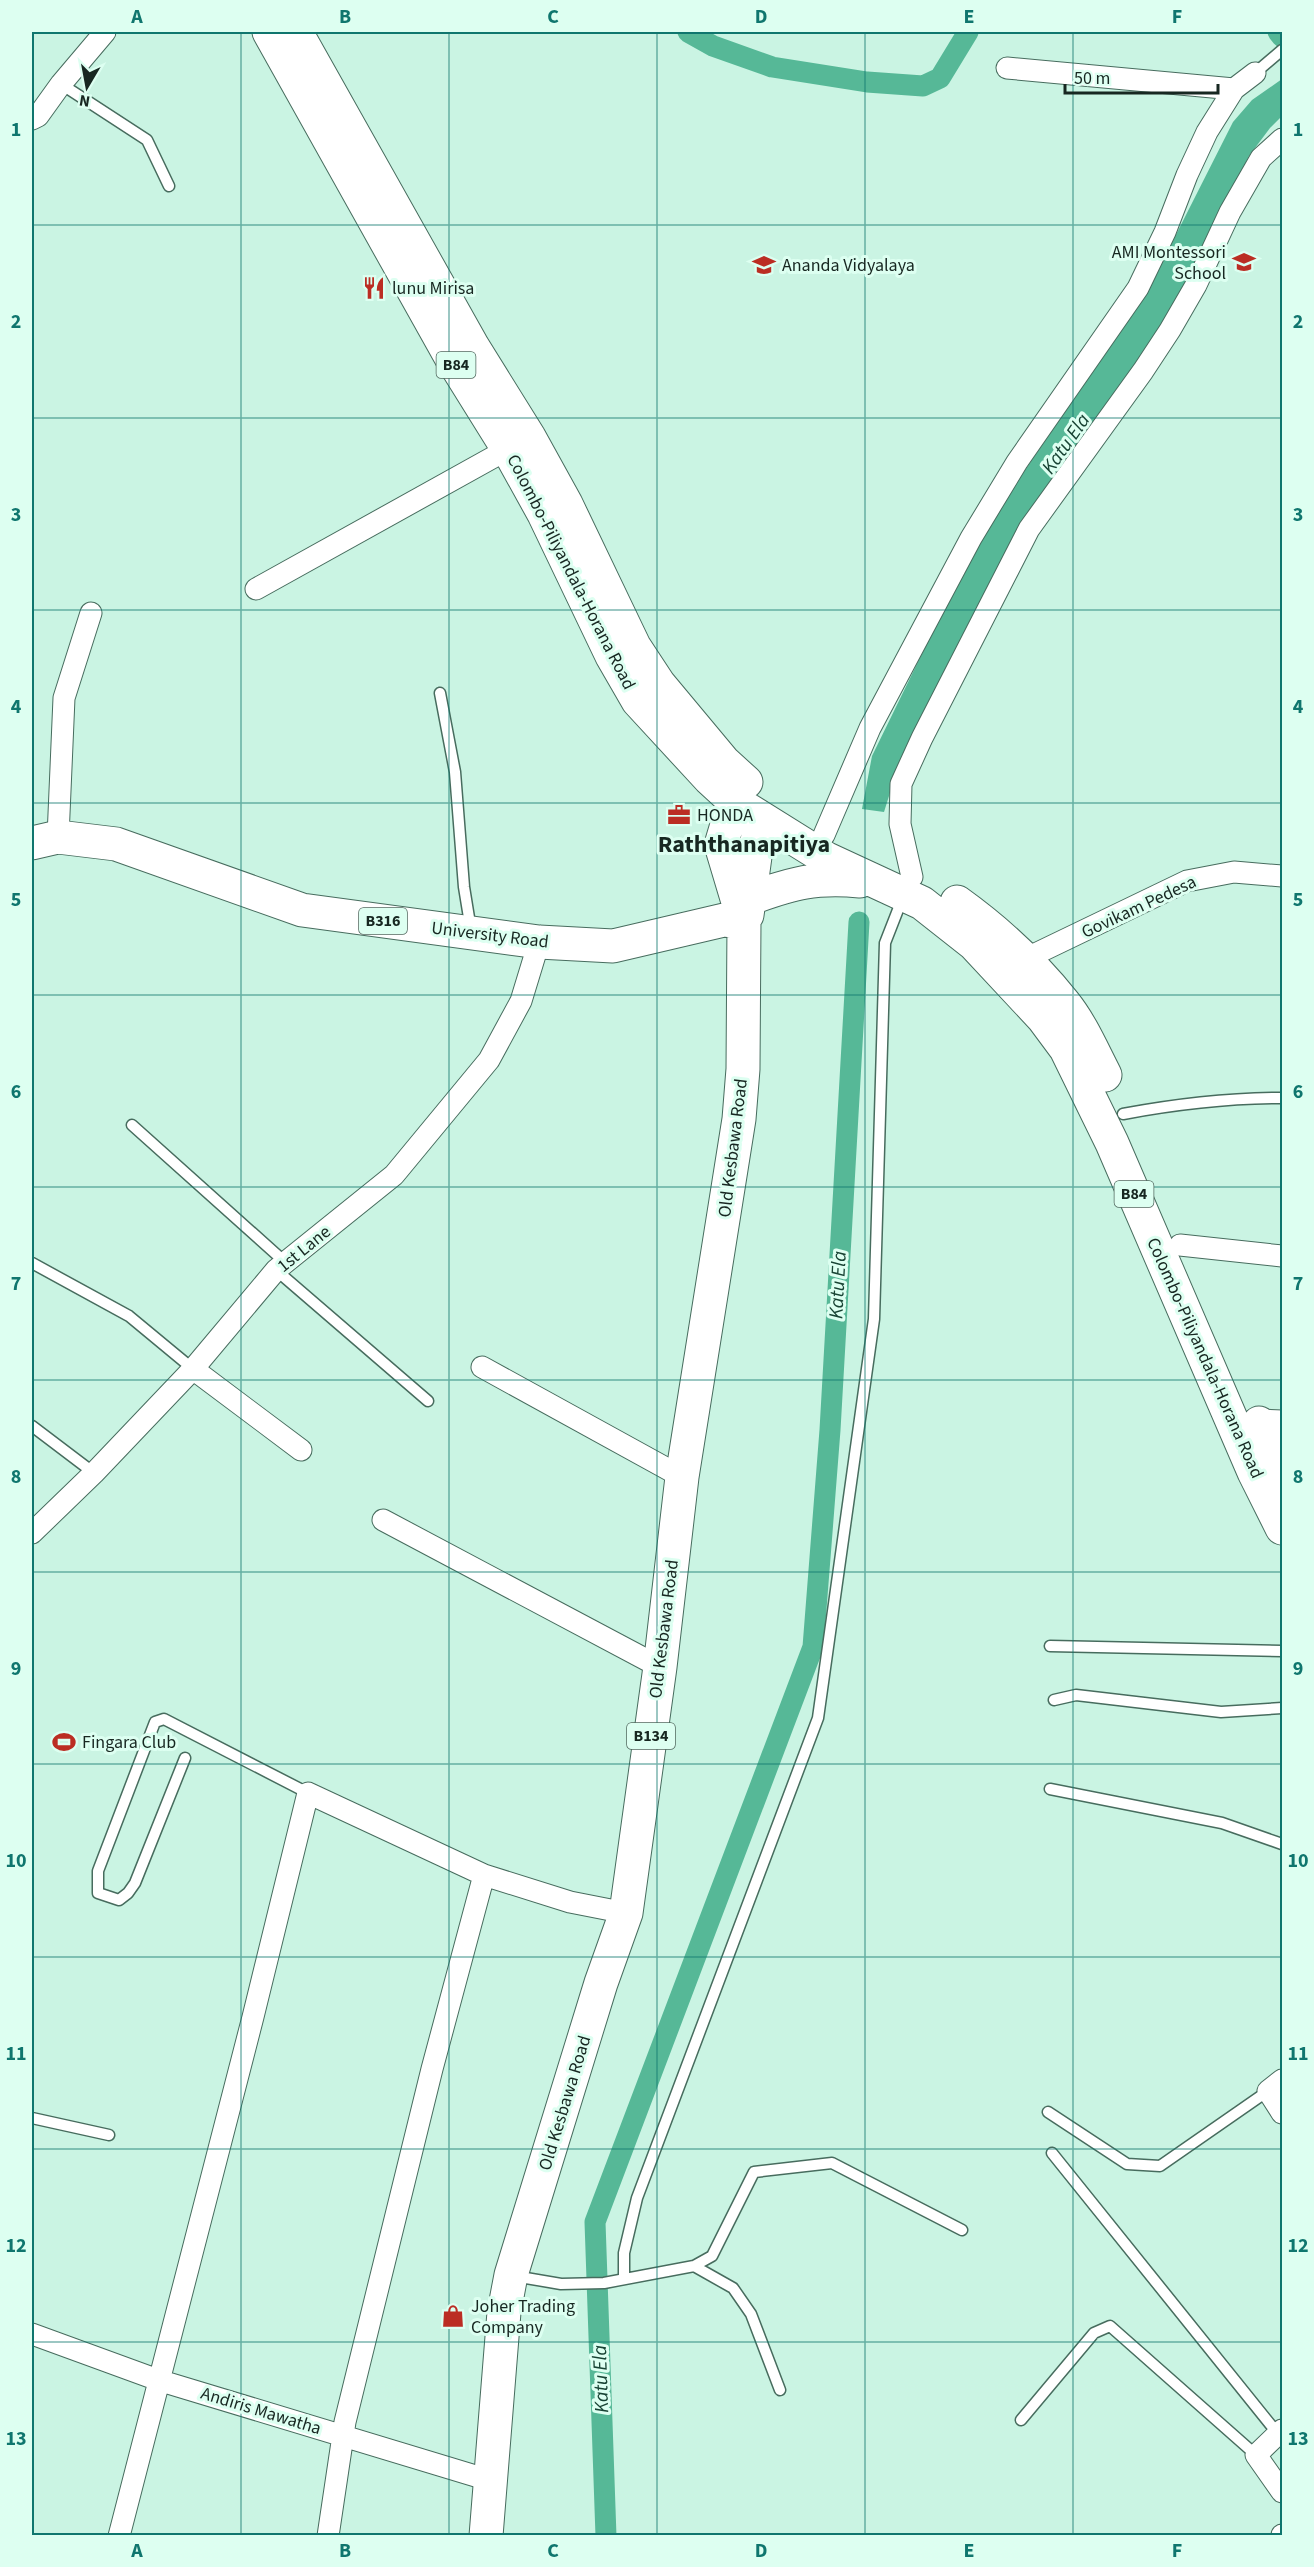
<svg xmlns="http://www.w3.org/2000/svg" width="1314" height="2567" viewBox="0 0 1314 2567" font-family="'Source Sans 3',sans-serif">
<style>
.water{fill:#56b897}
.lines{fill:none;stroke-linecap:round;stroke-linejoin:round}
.canal{stroke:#56b897;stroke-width:21}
.lane-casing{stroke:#476c5e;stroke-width:13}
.street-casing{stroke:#476c5e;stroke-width:23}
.primary-casing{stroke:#476c5e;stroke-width:35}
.lane{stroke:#fff;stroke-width:10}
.street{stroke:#fff;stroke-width:21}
.primary{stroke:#fff;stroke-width:33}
.grid{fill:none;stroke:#0f766e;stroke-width:1.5;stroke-opacity:0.55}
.labels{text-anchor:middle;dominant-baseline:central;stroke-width:6;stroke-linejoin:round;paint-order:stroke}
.shield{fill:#ddfff1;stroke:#52685f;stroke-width:1.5}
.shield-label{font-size:16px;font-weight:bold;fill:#172721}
.poi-label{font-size:18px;fill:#172721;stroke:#ddfff1;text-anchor:start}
.street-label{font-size:18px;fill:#172721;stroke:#ddfff1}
.water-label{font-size:20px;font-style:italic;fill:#184334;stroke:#ddfff1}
.district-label{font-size:24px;font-weight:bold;fill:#172721;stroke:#ddfff1}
.neatline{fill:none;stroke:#0f766e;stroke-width:2}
.grid-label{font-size:20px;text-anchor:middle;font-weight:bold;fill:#0f766e}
</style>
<rect width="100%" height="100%" fill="#caf4e3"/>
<path class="water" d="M1282,79V116L1270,128L1249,156L1180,301L1021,534L894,780L884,812L862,809L872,756L978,539L1149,288L1233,122L1252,100Z"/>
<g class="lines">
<path class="canal" d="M688,32L713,46L772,67L867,82L923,86L940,78L968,32
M1278,32L1282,37
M606,2536L595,2222L813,1647L830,1430L859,922"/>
<g class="lane-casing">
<path id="lane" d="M1255,73L1282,50
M61,84L147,140L169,186
M440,693L455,772L464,887L471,930
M1123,1114C1177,1104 1228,1098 1282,1098
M132,1125L286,1263
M32,1263L129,1316L193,1369
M276,1270L428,1401
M32,1426L94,1473
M1050,1646L1282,1651
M1054,1700L1076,1695L1221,1712L1282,1708
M185,1758L135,1883L128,1893L119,1900L98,1893V1871L155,1722L164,1719L308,1793
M1050,1789L1222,1823L1282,1844
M1048,2112L1127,2164L1160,2166L1268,2091
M32,2118L109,2135
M1052,2153L1278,2434
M694,2266L733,2288L751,2314L780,2390
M514,2276L561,2284L604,2283L694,2266L712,2256L754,2172L832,2163L962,2230
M624,2279V2253L637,2198L818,1718L874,1319L885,943L903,897
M1021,2420L1094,2333L1110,2326L1256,2455"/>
</g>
<g class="street-casing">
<path id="street" d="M1007,68L1234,89
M32,119L38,116L61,84L105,32
M256,589L508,449
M824,835L870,728L971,538L1017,462L1138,288L1165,232L1187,175L1207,132L1234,89L1255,73
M58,837L64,698L91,613
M912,877L900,824L901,784L922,738L1029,529L1143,371L1170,330L1196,285L1230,212L1261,158L1282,139
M1017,966L1025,959L1187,881L1234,872L1282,876
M1180,1245L1282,1256
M482,1367L682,1477
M193,1369L301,1450
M1248,1424L1257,1420L1282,1421
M383,1520L660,1667
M32,1533L94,1473L193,1369L276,1270L394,1175L489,1060L521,1001L539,942
M1282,2080L1268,2091L1282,2113
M32,2334L158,2380L492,2481
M1282,2430L1256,2455L1282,2492
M119,2536L253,2017L308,1793L484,1875L570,1902L626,1913
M328,2536L345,2422L432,2069L484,1875
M1282,2536V2535"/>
</g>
<g class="primary-casing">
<path id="primary" d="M269,32L452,359L508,449L544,514L612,656L638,701L709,778L734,801L827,859L922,903L974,944L1043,1018L1066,1049L1112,1143L1254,1472L1282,1528
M296,32L473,347L529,437L566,504L634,646L659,684L724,762L746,782
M32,843L58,837L116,844L302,910L539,942L613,946L724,920L744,922
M751,898C794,883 814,877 860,881
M957,902C996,930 1033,964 1064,1003C1081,1024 1092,1050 1105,1075
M747,915L760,820
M1259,1423L1282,1477
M486,2536L504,2312L511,2275L601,1983L626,1913L660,1667L682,1477L739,1119L743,1069L744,922L721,845L734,801"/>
</g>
<use href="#lane" class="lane"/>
<use href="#street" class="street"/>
<use href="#primary" class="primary"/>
</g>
<path class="grid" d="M241,32V2536M449,32V2536M657,32V2536M865,32V2536M1073,32V2536M32,225H1282M32,418H1282M32,610H1282M32,803H1282M32,995H1282M32,1187H1282M32,1380H1282M32,1572H1282M32,1764H1282M32,1957H1282M32,2149H1282M32,2342H1282"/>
<defs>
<g id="school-bare" transform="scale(1.8)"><path d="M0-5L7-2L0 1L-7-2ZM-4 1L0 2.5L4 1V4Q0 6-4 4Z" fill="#bb2d23" stroke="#ddfff1" stroke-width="2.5" paint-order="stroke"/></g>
<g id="restaurant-bare" transform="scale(1.8)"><path d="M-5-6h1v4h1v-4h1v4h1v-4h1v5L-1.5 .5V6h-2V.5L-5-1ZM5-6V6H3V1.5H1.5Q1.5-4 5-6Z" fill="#bb2d23" stroke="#ddfff1" stroke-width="2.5" paint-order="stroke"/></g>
<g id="office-bare" transform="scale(1.8)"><path d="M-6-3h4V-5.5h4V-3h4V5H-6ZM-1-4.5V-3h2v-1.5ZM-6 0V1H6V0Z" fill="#bb2d23" stroke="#ddfff1" stroke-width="2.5" paint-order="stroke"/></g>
<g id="stadium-bare" transform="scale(1.8)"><path d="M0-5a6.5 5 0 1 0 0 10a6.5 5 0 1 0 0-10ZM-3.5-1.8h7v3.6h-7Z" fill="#bb2d23" stroke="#ddfff1" stroke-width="2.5" paint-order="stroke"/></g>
<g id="shop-bare" transform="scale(1.8)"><path d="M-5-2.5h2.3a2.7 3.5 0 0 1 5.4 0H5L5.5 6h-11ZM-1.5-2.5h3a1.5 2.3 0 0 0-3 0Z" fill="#bb2d23" stroke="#ddfff1" stroke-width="2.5" paint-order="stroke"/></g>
</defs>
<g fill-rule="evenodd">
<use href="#school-bare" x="1244" y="262"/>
<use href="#school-bare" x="764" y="265"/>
<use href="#restaurant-bare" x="374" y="288"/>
<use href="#office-bare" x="679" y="815"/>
<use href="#stadium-bare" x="64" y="1742"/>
<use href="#shop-bare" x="453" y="2316"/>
</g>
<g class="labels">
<g class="shield">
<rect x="436.5" y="352" width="39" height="26" rx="4.5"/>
<rect x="359" y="908" width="48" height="26" rx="4.5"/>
<rect x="1114.5" y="1181" width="39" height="26" rx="4.5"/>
<rect x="627" y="1723" width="48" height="26" rx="4.5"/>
</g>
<g class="shield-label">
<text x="456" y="365">B84</text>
<text x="383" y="921">B316</text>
<text x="1134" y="1194">B84</text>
<text x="651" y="1736">B134</text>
</g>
<g class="poi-label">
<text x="1226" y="252" text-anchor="end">AMI Montessori<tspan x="1226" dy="21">School</tspan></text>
<text x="782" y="265">Ananda Vidyalaya</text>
<text x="392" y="288">lunu Mirisa</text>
<text x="697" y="815">HONDA</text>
<text x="82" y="1742">Fingara Club</text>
<text x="471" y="2306">Joher Trading<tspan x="471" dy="21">Company</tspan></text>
</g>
<g class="street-label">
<text transform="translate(571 572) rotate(63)">Colombo-Piliyandala-Horana Road</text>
<text transform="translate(1139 907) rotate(-25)">Govikam Pedesa</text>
<text transform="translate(490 935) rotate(7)">University Road</text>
<text transform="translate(733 1148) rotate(-83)">Old Kesbawa Road</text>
<text transform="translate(304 1249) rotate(-39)">1st Lane</text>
<text transform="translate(1205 1358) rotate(66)">Colombo-Piliyandala-Horana Road</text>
<text transform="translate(664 1629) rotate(-83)">Old Kesbawa Road</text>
<text transform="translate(565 2103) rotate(-73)">Old Kesbawa Road</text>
<text transform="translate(261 2411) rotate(17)">Andiris Mawatha</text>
</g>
<g class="water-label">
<text transform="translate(1066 444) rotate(-55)">Katu Ela</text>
<text transform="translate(838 1285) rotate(-87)">Katu Ela</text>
<text transform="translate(601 2379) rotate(-92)">Katu Ela</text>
</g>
<g class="district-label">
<text x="744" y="844">Raththanapitiya</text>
</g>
</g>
<rect width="1314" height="2567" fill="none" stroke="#ddfff1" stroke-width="66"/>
<g transform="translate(87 87) rotate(190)" stroke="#ddfff1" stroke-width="4.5" paint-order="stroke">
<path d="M0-4.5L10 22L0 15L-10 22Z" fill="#172721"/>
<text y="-9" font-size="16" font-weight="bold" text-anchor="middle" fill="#172721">N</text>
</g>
<path d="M1065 84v9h153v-9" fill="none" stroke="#172721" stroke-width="3"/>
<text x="1074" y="84" font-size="18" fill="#172721" stroke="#ddfff1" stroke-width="4.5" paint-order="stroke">50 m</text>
<rect x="33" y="33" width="1248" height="2501" class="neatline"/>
<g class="grid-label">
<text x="137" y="23">A</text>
<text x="345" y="23">B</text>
<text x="553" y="23">C</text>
<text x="761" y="23">D</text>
<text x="969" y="23">E</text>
<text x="1177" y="23">F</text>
<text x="16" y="136">1</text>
<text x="1298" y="136">1</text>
<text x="16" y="328">2</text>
<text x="1298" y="328">2</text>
<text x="16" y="521">3</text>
<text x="1298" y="521">3</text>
<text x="16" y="713">4</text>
<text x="1298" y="713">4</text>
<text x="16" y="906">5</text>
<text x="1298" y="906">5</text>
<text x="16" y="1098">6</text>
<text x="1298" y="1098">6</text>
<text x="16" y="1290">7</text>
<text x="1298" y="1290">7</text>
<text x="16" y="1483">8</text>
<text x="1298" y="1483">8</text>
<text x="16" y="1675">9</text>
<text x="1298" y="1675">9</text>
<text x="16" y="1867">10</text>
<text x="1298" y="1867">10</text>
<text x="16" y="2060">11</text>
<text x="1298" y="2060">11</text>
<text x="16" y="2252">12</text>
<text x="1298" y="2252">12</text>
<text x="16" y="2445">13</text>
<text x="1298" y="2445">13</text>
<text x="137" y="2557">A</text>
<text x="345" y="2557">B</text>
<text x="553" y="2557">C</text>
<text x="761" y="2557">D</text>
<text x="969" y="2557">E</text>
<text x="1177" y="2557">F</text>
</g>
</svg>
